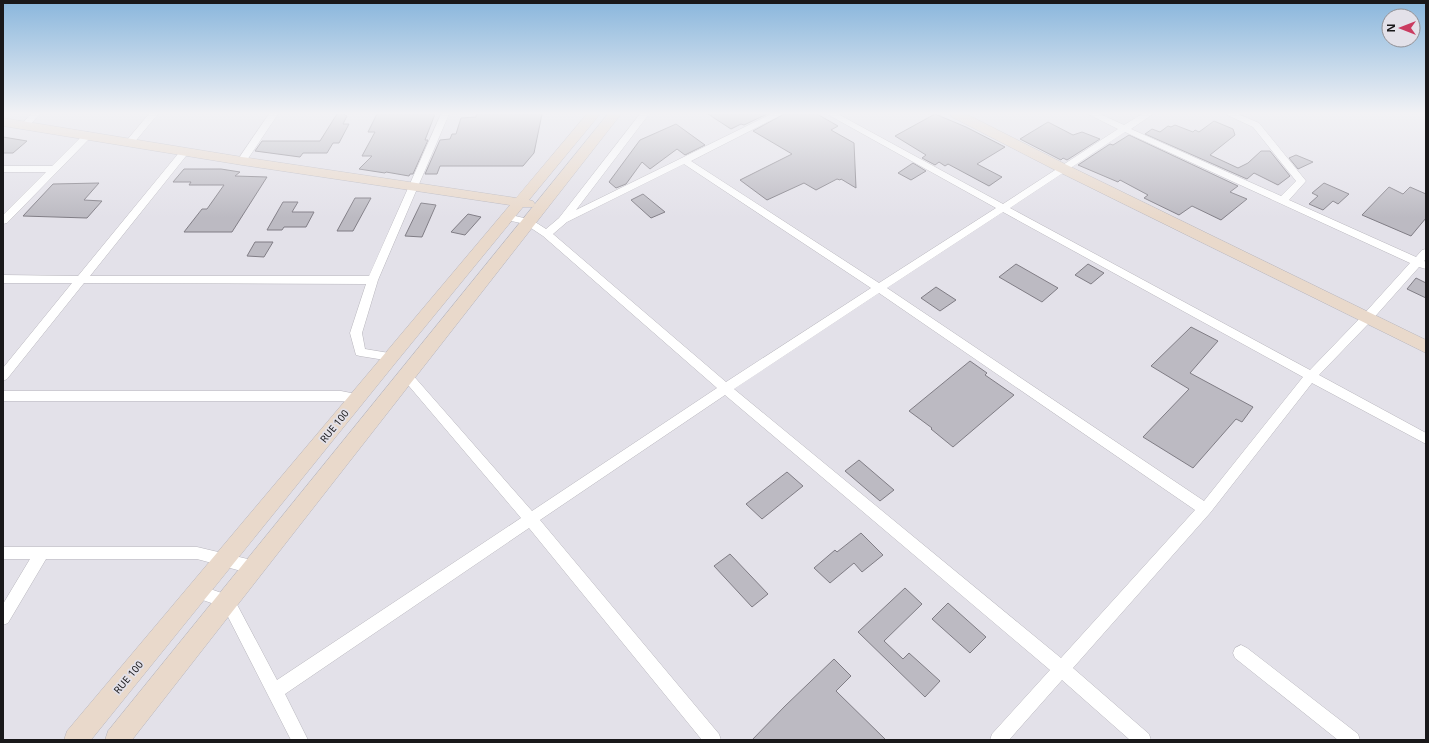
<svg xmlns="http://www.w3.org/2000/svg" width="1429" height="743" viewBox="0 0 1429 743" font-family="'Noto Sans',sans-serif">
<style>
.building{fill:#bcbac2;stroke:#807d85}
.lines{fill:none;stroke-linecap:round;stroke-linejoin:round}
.street-casing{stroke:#b8b6bd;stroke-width:1}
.secondary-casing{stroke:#b8b6bd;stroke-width:1}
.street{fill:#fff;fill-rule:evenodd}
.secondary{fill:#e9d9cb;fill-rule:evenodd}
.labels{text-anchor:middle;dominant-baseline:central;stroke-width:3.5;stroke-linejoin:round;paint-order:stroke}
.street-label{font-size:10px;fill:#19181a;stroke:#e3e1e9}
</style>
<rect width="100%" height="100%" fill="#e3e1e9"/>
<path class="building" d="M337,114H344L347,116L343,124H349L339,143H333L327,153H303L300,157L255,151L262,141H320Z
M377,114H435L425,140H428L413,174H410L409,176L386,172L385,173L359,169L372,156H362L375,132H368Z
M476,114H542L534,153L523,166H440L437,174H425L440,140L450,139L452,134H456L461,118L476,117Z
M708,114H767L744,125L741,124L731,129Z
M784,114H817L838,126L831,130L854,143L856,188L841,179L840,180L837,179L816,190L804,183L767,200L740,180L792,154L753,131Z
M935,114L966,127L1005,147L977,164L1002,177L989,186L948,164L945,166L939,162L935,165L922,158L926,155L895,136Z
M1214,121L1233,129L1235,135L1210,155L1238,168L1248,163L1261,151H1270L1290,176L1278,185L1254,173L1247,179L1145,134L1152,129L1160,132L1168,126L1171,127L1175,125L1193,132L1195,130L1199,132Z
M1048,122L1073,135L1082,132L1100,139L1067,160L1063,158L1061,160L1020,139Z
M676,124L705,145L685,155L677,149L650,169L642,162L626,184L616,188L609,182L640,140Z
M1129,135L1238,186L1230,192L1247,199L1221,220L1192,206L1179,215L1144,198L1148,195L1120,180L1118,182L1078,165L1110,144L1113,145Z
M3,137L27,141L13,153H3Z
M1296,155L1313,162L1298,169L1289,158Z
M913,163L926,171L911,180L898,173Z
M184,169H221L240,172L235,176L267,177L232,232H184L202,209H207L224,185H189L191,182H173Z
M99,183L84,200L102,201L87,218L23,216L53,184Z
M1324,183L1349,194L1338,204L1333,201L1323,210L1309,204L1318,196L1312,193Z
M1389,187L1403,194L1410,187L1426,194V218L1411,236L1362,215Z
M643,194L665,212L651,218L631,200Z
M355,198H371L353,231H337Z
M283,202H298L292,212H314L306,227H284L282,230H267Z
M421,203L436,205L422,237L405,236Z
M468,214L481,217L465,235L451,232Z
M255,242H273L264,257L247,256Z
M1016,264L1058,288L1042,302L999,277Z
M1088,264L1104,273L1091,284L1075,275Z
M1416,278L1426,283V298L1407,289Z
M936,287L956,300L940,311L921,298Z
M1191,327L1218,341L1190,373L1253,407L1242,422L1236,419L1193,468L1143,437L1189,389L1151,366Z
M970,361L987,373L985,375L1014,395L953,447L931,429L932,428L909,411Z
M859,460L894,490L880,501L845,471Z
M787,472L803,486L762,519L746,504Z
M861,533L883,555L862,572L854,563L830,583L814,568L835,550L837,552Z
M730,554L768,594L752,607L714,566Z
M905,588L922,604L884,641L903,659L909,653L940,681L925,697L858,632Z
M948,603L986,637L970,653L932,619Z
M834,659L851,676L836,691L886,740H752L785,706Z"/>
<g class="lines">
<g class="street-casing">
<path id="street" d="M31,114H40L28,127H22L21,125Z
M149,114H158L133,144H127L126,142L127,140Z
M269,114H278L245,163H239L237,161Z
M441,114H449L378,280L362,333L365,349L395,354L397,357L395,360L391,361L360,356L356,355L350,333L366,284L84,283L7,379L3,381V368L72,283H3V275L78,276L182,149H188L190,151L90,276H369Z
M640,114H649L576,210L771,114H783L691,161L879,283L996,208L827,114H838L1003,204L1118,129L1088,114H1100L1124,125L1142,114H1153L1131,129L1281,196L1296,181L1253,127L1225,114H1238L1259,123L1306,181L1289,200L1416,257L1422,250L1426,249V259L1424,261L1426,262V269L1419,267L1371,321L1319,375L1426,433V444L1312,383L1210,513L1073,668L1149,734L1151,740H1130L1062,680L1009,740H990L992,734L1050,670L725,395L540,520L719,734L721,740H702L529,528L285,694L308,740H291L223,607L194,597L192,592L194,587L199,585L233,597L277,680L521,518L403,379L401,376L403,373L407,371L411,373L532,511L717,388L543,236L525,224L503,219L502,217L507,214L532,220L546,229L559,218ZM1125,132L1410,263L1363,315L1310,370L1010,208ZM684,164L871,288L726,382L553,234L567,222ZM1003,212L1303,377L1204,501L887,288ZM879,293L1195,510L1061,658L734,389Z
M88,132L91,133L92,135L91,137L7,223L3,224V215L46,172H3V166H52L85,133Z
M3,391H341L361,395L363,398L361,401L357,403L341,401H3Z
M3,547H197L256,561L261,563L263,568L261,573L256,575L197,559H46L8,623L3,625V604L30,559H3Z
M1241,645L1247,648L1358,734L1360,740H1338L1235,658L1233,653L1235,648Z"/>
</g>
<g class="secondary-casing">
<path id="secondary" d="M587,114H600L529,200L533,201L535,204L533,207H523L397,361L91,740H64L67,731L510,205L242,165L3,126V118L242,157L516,198Z
M608,114H621L132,740H105L108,731Z
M950,114H966L1067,165L1426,340V353L1057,171L952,117Z"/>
</g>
<use href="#street" class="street"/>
<use href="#secondary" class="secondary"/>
</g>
<linearGradient id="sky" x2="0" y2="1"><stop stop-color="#89b6dc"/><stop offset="0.52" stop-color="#f2f2f5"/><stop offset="1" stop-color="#f2f2f5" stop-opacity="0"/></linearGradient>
<rect width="1429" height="218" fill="url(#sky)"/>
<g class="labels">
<g class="street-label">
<text transform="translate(334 426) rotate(-51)">RUE 100</text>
<text transform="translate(128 677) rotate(-50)">RUE 100</text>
</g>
</g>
<rect width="1429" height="743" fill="none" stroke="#19181a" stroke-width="8"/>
<g transform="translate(1401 28) rotate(270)"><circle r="19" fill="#e3e1e9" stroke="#929196"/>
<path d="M0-3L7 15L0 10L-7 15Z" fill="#ca3b60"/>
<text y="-6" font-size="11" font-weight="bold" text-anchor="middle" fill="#19181a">N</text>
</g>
</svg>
